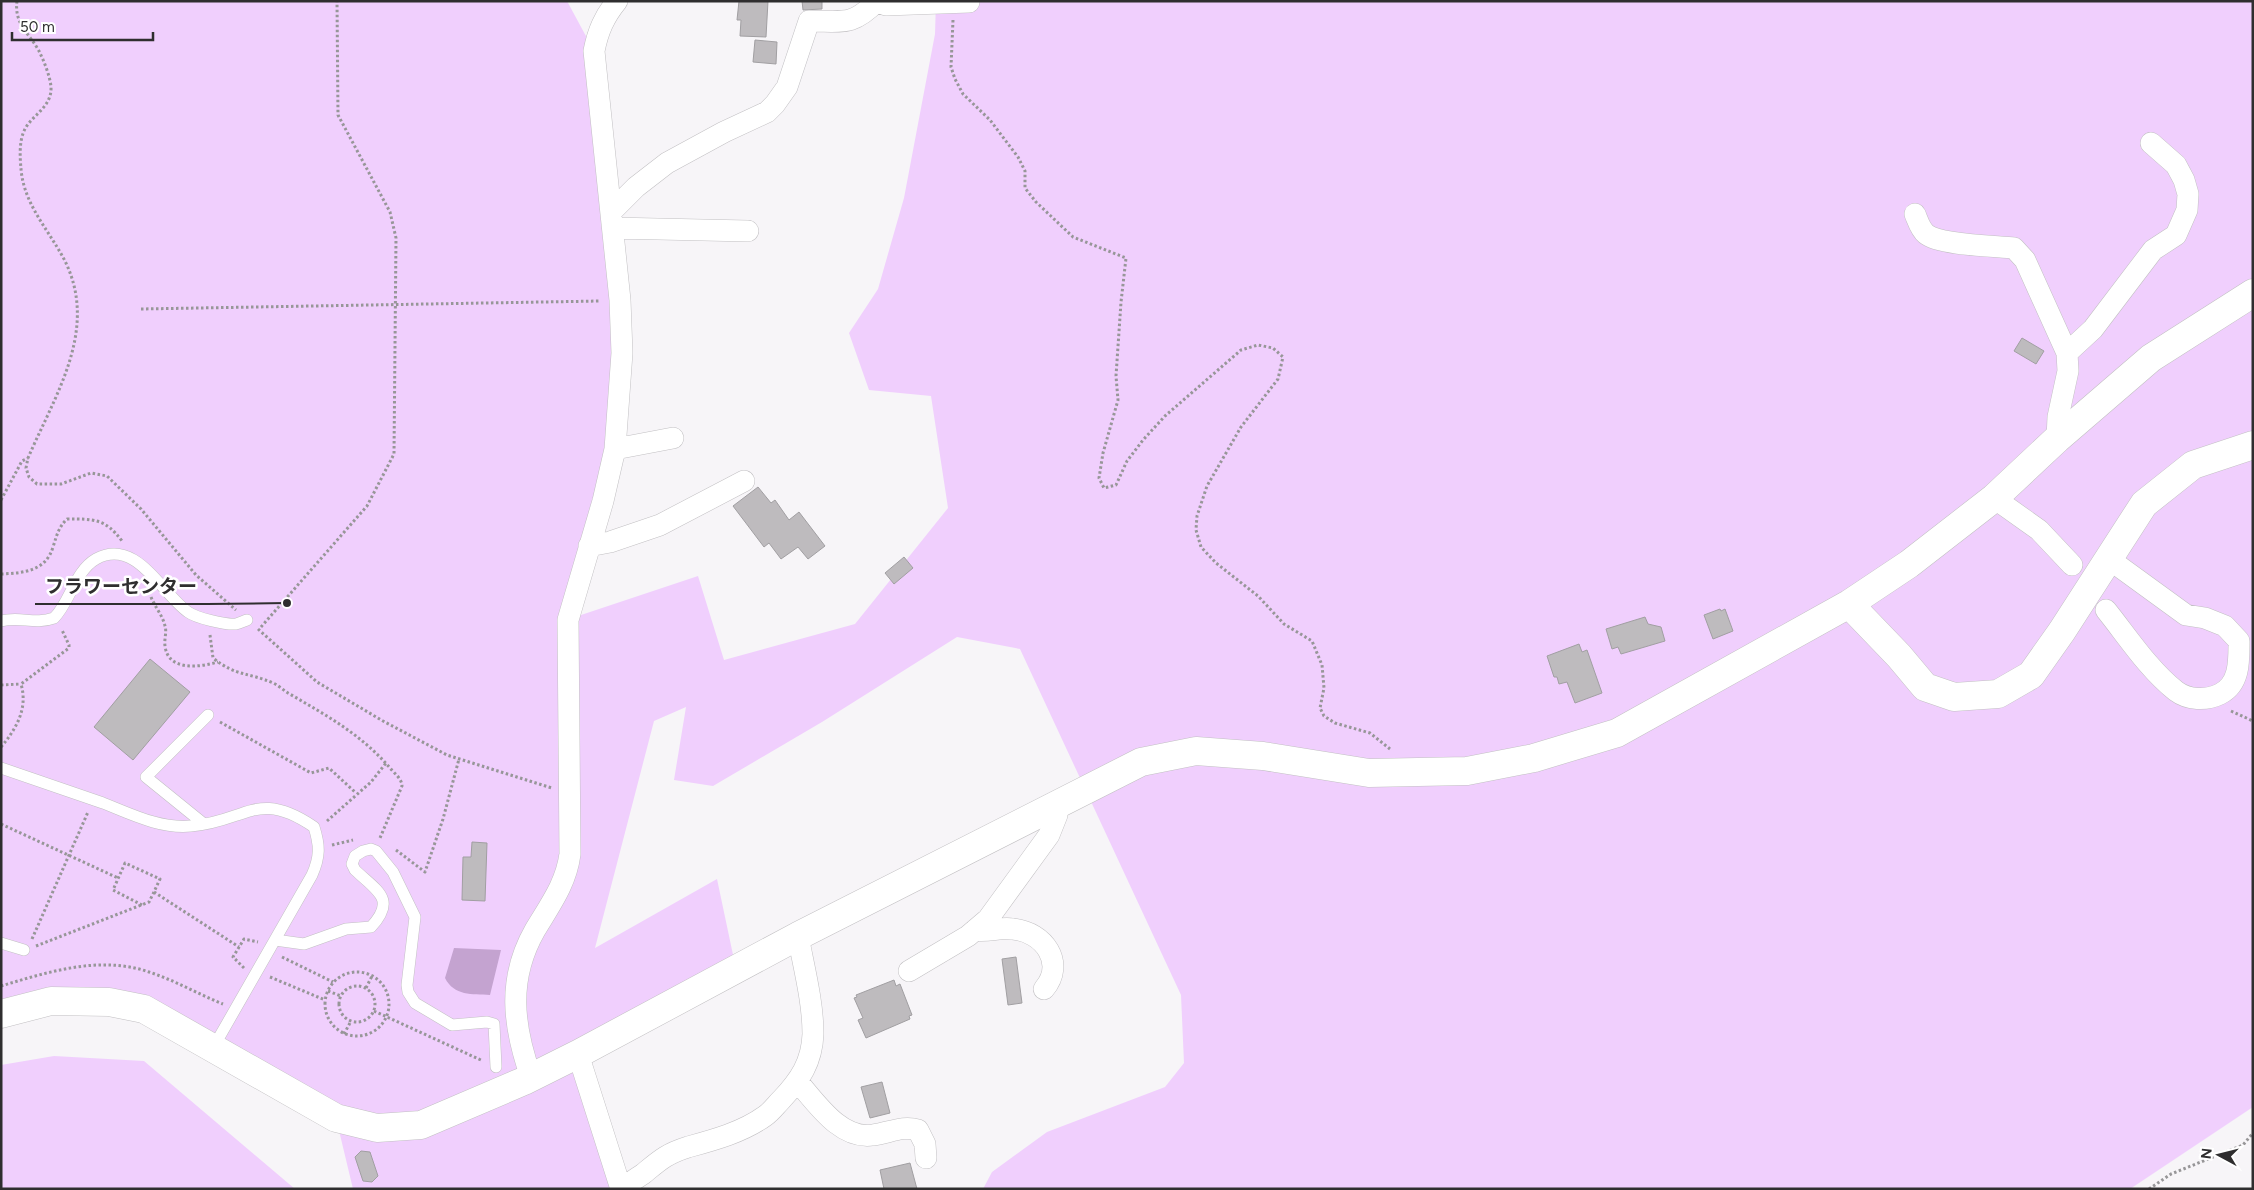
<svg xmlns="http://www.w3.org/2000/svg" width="2254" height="1190" viewBox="0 0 2254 1190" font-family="Figtree,'Noto Sans JP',sans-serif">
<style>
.green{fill:#f0cffd}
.water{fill:#c4a3d0}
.building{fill:#bebbbe;stroke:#a19fa2}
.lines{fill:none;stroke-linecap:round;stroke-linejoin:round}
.lane-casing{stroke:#c2c0c3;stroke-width:12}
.street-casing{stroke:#c2c0c3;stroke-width:22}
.secondary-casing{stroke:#c2c0c3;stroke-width:29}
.path{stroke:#979698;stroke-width:3;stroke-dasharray:2.5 2.5;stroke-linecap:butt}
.lane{stroke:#fff;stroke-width:11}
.street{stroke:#fff;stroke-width:21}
.secondary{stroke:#fff;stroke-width:28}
.leader{fill:none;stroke:#2f2e2f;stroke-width:2}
.callout-dot{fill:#2f2e2f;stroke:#fff;stroke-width:2}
.callout-label{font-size:19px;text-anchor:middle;font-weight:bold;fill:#2f2e2f;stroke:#fff;stroke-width:5;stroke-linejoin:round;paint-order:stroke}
</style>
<rect width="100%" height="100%" fill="#f7f5f8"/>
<path class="green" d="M1,1H567L594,51L619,412L569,619L698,576L724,660L855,624L948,508L931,396L869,390L849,333L878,289L904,198L935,34L936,1H2253V1107L2130,1189H983L992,1172L1047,1132L1165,1087L1184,1063L1181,995L1020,649L957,637L822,722L713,786L674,780L686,707L654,721L595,948L717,879L736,969L579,1054L621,1189H353L336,1118L144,1009L1,1014Z
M54,1056L144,1061L295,1189H1V1065Z"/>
<path class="water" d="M454,948L501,950L490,995C472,994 454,996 445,978Z"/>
<path class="building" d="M739,1H768L766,37L740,36L741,20H737Z
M802,1H822V9L803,10Z
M755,40L777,42L776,64L753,62Z
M2022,338L2044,351L2036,364L2014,351Z
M758,487L771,503L775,500L789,520L799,512L825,546L808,559L798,547L781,559L769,543L764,547L733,506Z
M904,557L913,568L894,584L885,573Z
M1720,609L1721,611L1725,609L1733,631L1713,639L1704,615Z
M1645,617L1648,624L1661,627L1665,641L1621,654L1618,647L1612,649L1606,629Z
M1579,644L1582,652L1587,650L1602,693L1575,703L1567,682L1559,684L1557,677H1554L1547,656Z
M150,659L190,692L133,760L94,727Z
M472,842L487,843L485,901L462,900L463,857H471Z
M1016,957L1022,1003L1008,1005L1002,959Z
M894,980L896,986L900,984L912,1015L909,1016L910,1019L866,1038L858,1020L863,1018L854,998L857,997L856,995Z
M882,1082L890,1113L870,1118L861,1087Z
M361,1151L370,1152L378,1176L372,1182L363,1181L355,1157Z
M910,1163L917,1189H884L880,1170Z"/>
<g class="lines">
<g class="lane-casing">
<path id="lane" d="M1,621C21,616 34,625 54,618C70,602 75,571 96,559C136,537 161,593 188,612C196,618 226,625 236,624C240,623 244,621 247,620
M1,768C35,780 69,791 103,803C131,814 160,829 191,826C246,822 257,788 314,827C320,846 320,857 312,875L213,1048
M204,824L146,777L208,715
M275,940L304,944L346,929L371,927C397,899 377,891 355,870L352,864L355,856L363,851L371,849L376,851L393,872L415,917L407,985L408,992L415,1003L452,1025L487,1022L494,1024L496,1067
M1,943L24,950"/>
</g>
<g class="street-casing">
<path id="street" d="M876,1L886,5L969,2
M611,212L636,187L667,163L724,132L767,112L775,104L787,87L809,21C842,21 852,27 877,1
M1915,214C1918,221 1920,229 1926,234C1939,245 1995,246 2014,248L2025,260L2067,353L2068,371L2058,417L2057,439
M613,228L748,231
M2067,353L2093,329L2153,250L2176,235L2187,210L2188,194L2184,180L2176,165L2151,143
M615,449L673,438
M1994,498L2039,530L2072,565
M589,546L610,542L660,525L744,481
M2106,610C2127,636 2149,670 2176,691C2188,700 2206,701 2220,694C2240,684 2239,661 2239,641L2225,626L2205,618L2186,615L2109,559
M975,930C989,932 1000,927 1013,929C1044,932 1066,963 1044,989
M909,971L968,936L988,919L1049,835L1057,815V805
M578,1054L621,1189
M531,1077C513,1026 507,979 535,930C550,905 566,884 570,854L568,620L603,501L615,449L622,353L620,300L594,51C598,31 604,17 617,1
M798,1082C817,1104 841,1140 873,1135C889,1133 903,1125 918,1130L925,1144L926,1158
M627,1189C631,1180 636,1179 643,1174C660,1160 666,1154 688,1147C714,1140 743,1132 765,1116C771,1112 776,1105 781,1100C800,1080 812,1062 813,1034C813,1002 804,968 798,936"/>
</g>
<g class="secondary-casing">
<path id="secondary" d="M1849,604L1899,656L1925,687L1954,697L1998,694L2031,675L2062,631L2144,504L2193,465L2253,445
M1,1014L51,1001L109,1002L144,1009L336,1118L377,1128L421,1125L524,1081L578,1054L798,936L1141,762L1196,751L1263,756L1369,773L1467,771L1534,758L1617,733L1849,604L1909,564L1994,498L2057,439L2151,358L2253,293"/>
</g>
<path class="path" d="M17,1C14,24 29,33 39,51C44,61 50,76 51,87C52,108 31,115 24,131C19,142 20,158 21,169C24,205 49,230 65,261C99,330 55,395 28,458L26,468L29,477L37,484H61L91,473L107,476L141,509L196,575L236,610
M953,20L951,67L955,79L963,94L990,120L1018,157L1025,171V188L1036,202L1073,237L1126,258L1121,302L1116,376L1118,400L1103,453L1099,478L1104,488L1116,485L1127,461L1143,440L1165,416L1241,350L1258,345L1273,348L1283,357L1278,379L1241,427L1207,486L1197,516L1196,530L1201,547L1216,563L1258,596L1284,624L1312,641L1322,665L1324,688L1320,708L1324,716L1335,723L1370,733L1390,749
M141,309L600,301
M1,500L22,461L28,458
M1,574C24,573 46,571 53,547C57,535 58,528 67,519C93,519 105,518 122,541
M151,597C155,607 163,616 165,626C167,632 164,639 165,646C168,672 201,667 218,662
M261,627L367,506L394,454L396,238L390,212L338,115L337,1
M258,629L317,682L383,721L447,755L552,788
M210,635L213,658C237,677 248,672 273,683C278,685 283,690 288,693C326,715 362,735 390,768C395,774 402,779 402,786L380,838
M1,685L21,684
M2231,711L2253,721
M220,722L311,773L329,768L356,793
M1,747C17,728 28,708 21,684L69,648V645L62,630
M327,821L371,782L386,763
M1,824L118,878
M332,845L353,840
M396,850L425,872L443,819L459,759
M142,905L113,890L125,863L160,879L154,892L239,947
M32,939L88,812
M36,946L149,902L154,892
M282,957L333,982
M244,968L233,957L244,939L258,942
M325 1004a32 32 0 1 1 64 0a32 32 0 1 1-64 0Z
M270,977L325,1000
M339 1004a18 18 0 1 1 36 0a18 18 0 1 1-36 0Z
M1,986C48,972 100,955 149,972C174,980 198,994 223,1004
M366,988L372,976
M328,991L341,996
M374,1011L483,1061
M344,1034L351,1021
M2149,1189L2171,1174L2243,1145L2253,1133"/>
<use href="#lane" class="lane"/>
<use href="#street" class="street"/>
<use href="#secondary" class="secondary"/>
</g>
<path class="leader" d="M287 603L207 604H35"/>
<circle class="callout-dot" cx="287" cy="603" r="5"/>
<g class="callout-label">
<text x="121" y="593">フラワーセンター</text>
</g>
<rect width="2254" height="1190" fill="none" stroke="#2f2e2f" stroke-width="5"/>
<g transform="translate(2219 1155) rotate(277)" stroke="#ffffff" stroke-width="4" paint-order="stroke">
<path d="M0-4L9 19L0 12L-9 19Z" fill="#2f2e2f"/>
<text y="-8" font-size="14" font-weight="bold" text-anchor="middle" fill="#2f2e2f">N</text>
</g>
<path d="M12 32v8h141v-8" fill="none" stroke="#2f2e2f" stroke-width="2.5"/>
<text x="20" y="32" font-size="15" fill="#2f2e2f" stroke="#ffffff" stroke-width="4" paint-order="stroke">50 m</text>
</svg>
